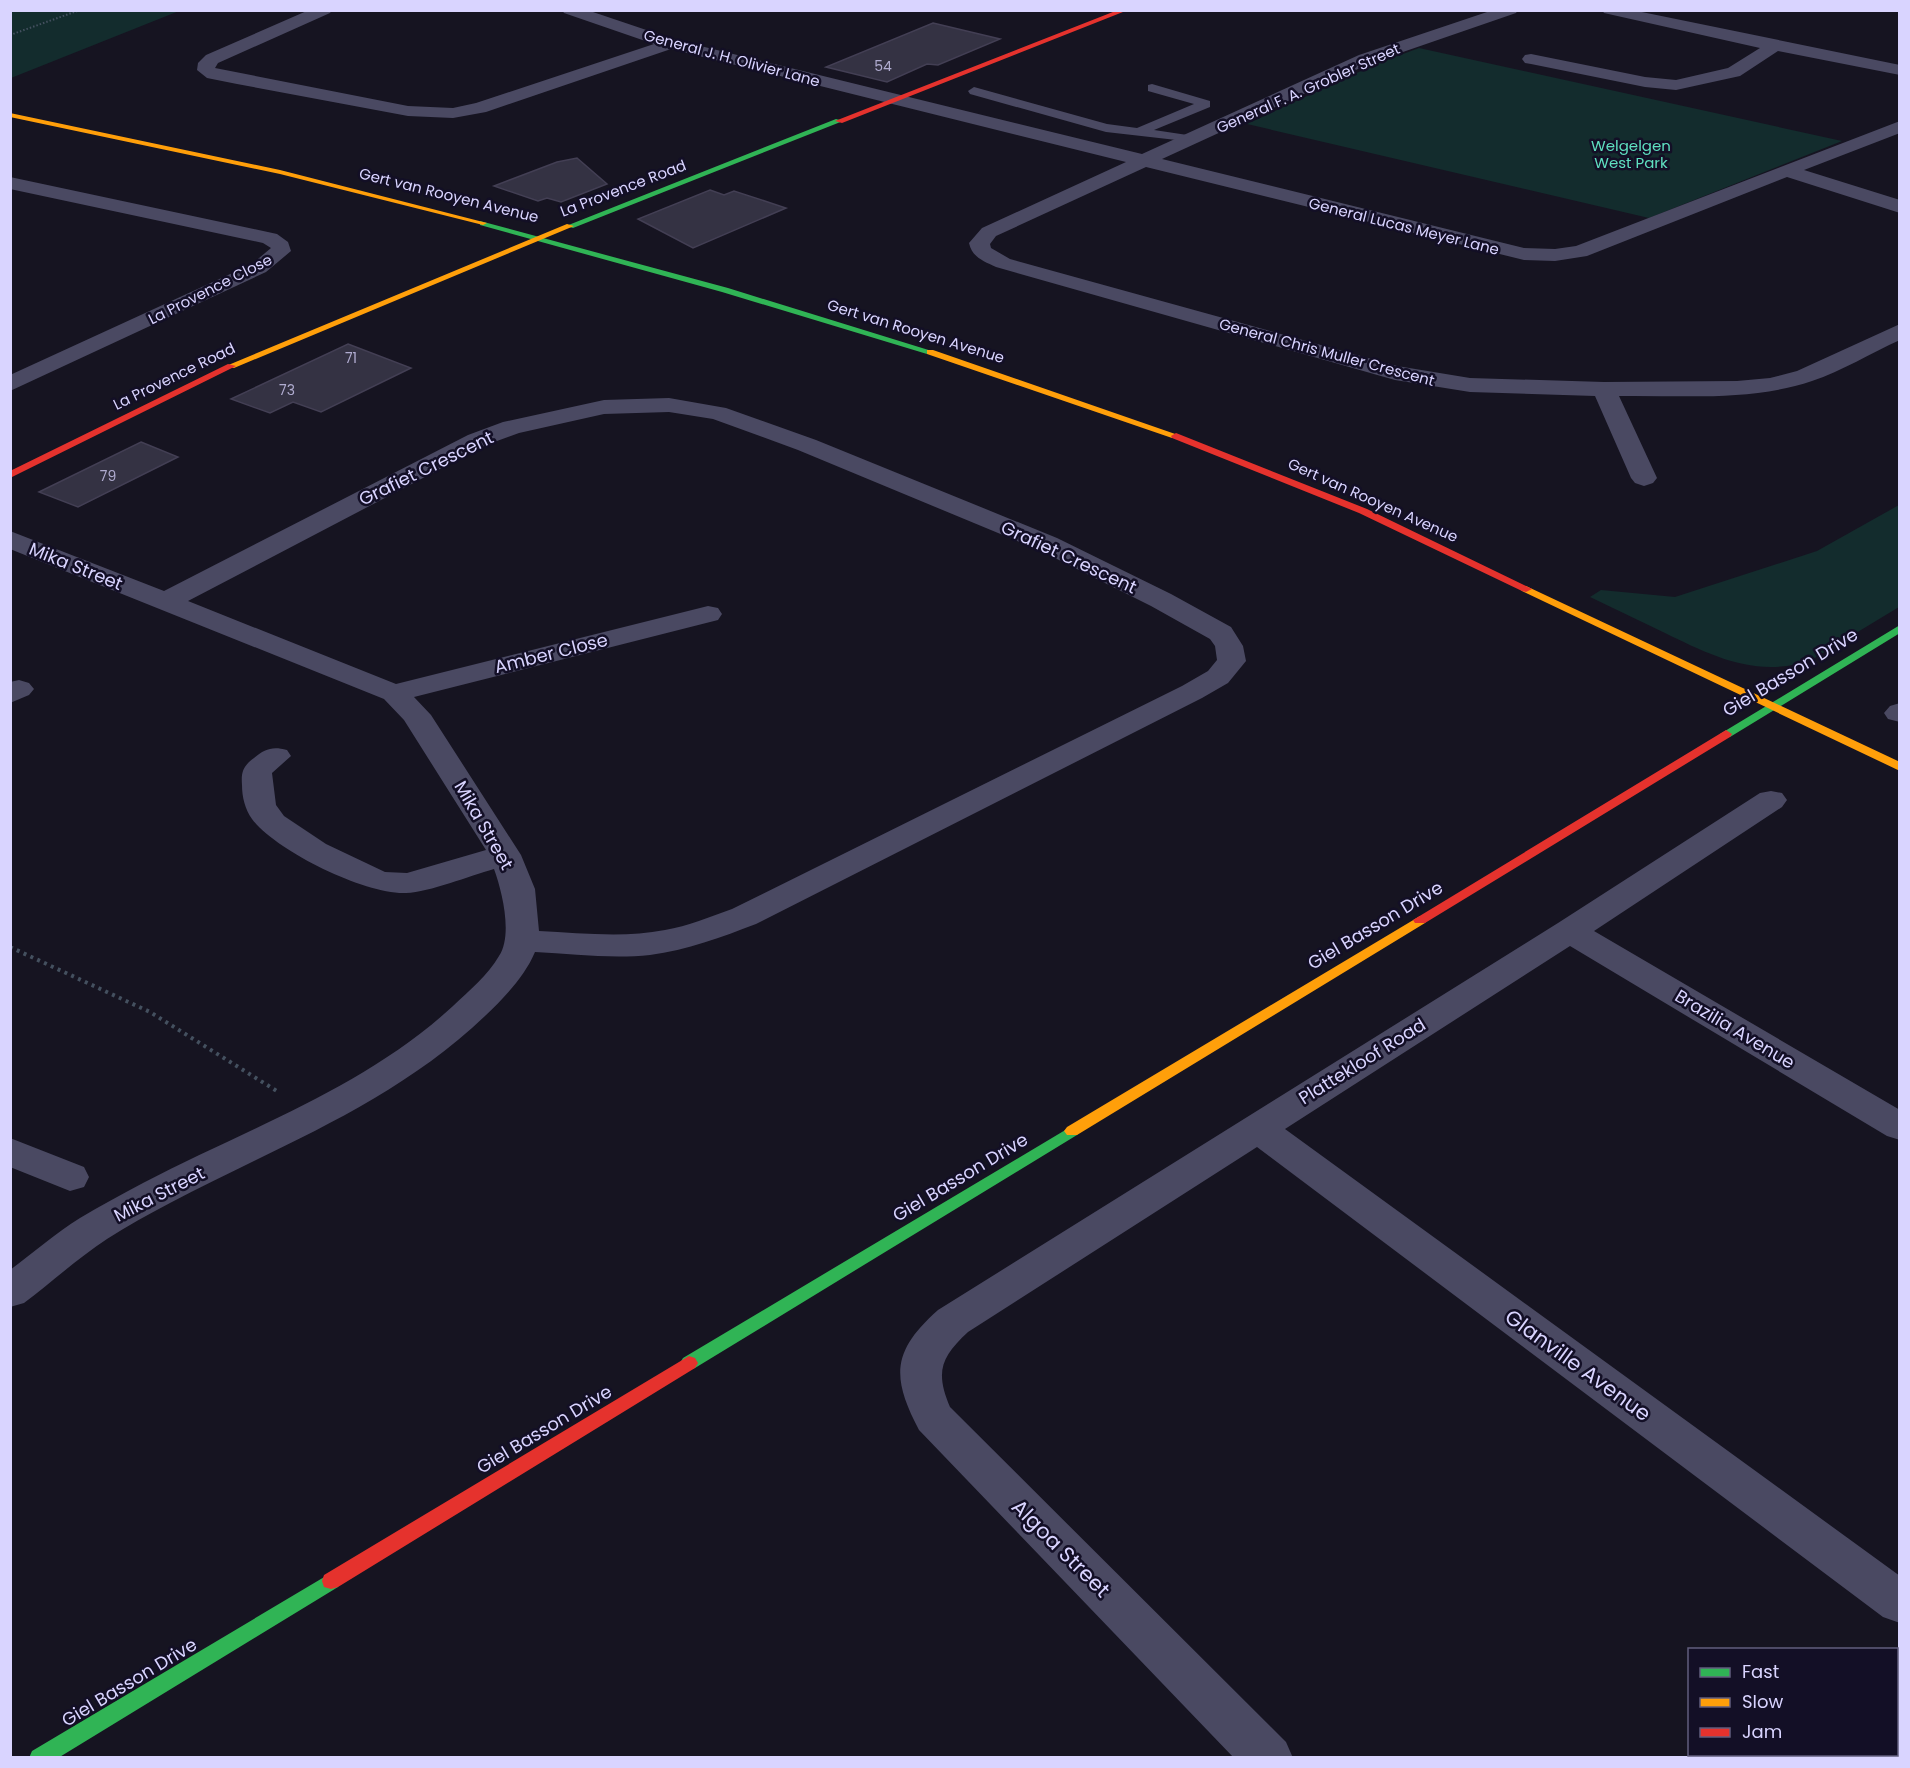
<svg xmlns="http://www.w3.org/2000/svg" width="1910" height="1768" viewBox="0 0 1910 1768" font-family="Poppins,sans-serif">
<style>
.green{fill:#132c2d}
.building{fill:#343243;stroke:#433f54;stroke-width:1.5}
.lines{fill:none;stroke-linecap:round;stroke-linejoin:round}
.path-far1{stroke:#44505f;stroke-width:2;stroke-dasharray:1.5 2;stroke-linecap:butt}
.path{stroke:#44505f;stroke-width:4;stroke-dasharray:3 4.5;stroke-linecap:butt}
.lane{fill:#4a4962;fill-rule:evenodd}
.street{fill:#4a4962;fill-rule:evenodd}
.fast{fill:#30b455;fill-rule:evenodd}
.slow{fill:#ff9f0a;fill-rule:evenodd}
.jam{fill:#e5322d;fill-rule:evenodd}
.labels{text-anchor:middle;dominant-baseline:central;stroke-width:5;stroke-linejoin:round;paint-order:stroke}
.far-number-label{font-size:14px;fill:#b0acd0}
.far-street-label{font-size:15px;fill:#d9d4ff;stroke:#130f26}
.far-park-label{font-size:15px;fill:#5fe0c0;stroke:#130f26}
.street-label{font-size:18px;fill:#d9d4ff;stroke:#130f26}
.near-street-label{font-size:21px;fill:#d9d4ff;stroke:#130f26}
</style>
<rect width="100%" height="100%" fill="#161421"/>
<path class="green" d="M11,10H179V11L11,78Z
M1419,48L1842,141L1649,218L1247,124L1374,65Z
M1899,505V607L1813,659C1760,680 1712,656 1665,633C1640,621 1615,609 1590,597L1601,590L1675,597L1817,551Z"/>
<path class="building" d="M933,23L1000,39L938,65L927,64L887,82L826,67Z
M577,158L607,184L561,202L547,198L538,201L494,186L557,162Z
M710,190L724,195L734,191L786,208L693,248L638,219Z
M348,344L411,368L321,412L293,402L270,413L231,399Z
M141,442L178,457L78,507L39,492Z"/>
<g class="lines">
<path class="path-far1" d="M10,35L80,10"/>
<path class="path" d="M10,947L150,1012L280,1093"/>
<path class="lane" d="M1152,84L1210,101V107L1154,130L1194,136L1196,139L1194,142L1106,132L970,94L968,91L974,87L1107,124L1137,128L1194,104L1148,91V85Z"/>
<path class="street" d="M309,10H332L330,13L218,63L215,68L408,106L453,108L476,103L654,44L564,13L562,10H587L676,40L1142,154L1359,55L1493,10H1518L1516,13L1371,63L1162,159L1524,248L1555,249L1576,246L1900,121V133L1804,170L1900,200V213L1787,177L1587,256L1555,261L1524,260L1146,167L996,236L990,244L991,248L1010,259L1397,366L1470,378L1604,382L1737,381L1770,378L1797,371L1900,324V340C1871,353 1842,371 1812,381C1750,402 1683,395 1619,396L1657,478L1653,483L1644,486L1635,483L1631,478L1595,396L1470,392L1395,380L996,267C983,261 972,257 969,243L982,228L1126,162L671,49L486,112L453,118L408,116L237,84L207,78L197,70L198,63L206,55Z
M1602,10H1632L1900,65V75L1778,51L1740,76L1676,90L1645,87L1531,64L1525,63L1522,59L1525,55L1531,54L1645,77L1676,80L1728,68L1760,48L1604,13Z
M10,177L277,234L288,242L291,251L266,272L10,391V375L252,264L271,248L263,243L10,189Z
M669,398L726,408L816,440L1057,538L1171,594L1231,627L1243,646L1246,661L1228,683L1202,698L756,924C722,937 687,950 650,955C612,959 573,954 535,952C525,976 504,998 485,1016C391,1105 282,1144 170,1203C149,1214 127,1226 107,1239C78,1258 52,1282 24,1303L10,1307V1270C33,1253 56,1233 80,1218C100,1206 122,1194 143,1183C249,1128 364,1088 453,1006C469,991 488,975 499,956C513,935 502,891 494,869C469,876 430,892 406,893C366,895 276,851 252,819C245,809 242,797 242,785C241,772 243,766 254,758C265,749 272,746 287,750L291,756L272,773L276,805L284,816L326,844L385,872L407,873L486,850L404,720L384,699L10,549V531L164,591L468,435L503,422L604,400ZM669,412L713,419L798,450L1039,550L1151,606L1210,639L1215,646L1217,660L1208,671L1182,686L732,909C710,917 688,926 665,930C624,938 581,933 539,931L535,889L521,855L431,715L414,697L718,620L722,614L718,608L708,606L396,684L188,601L486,445L519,433L604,414Z
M19,680L29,683L34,689L29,695L10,703V682Z
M1900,703V722L1888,719L1884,713L1890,706Z
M1771,791L1782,793L1787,800L1782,807L1594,931L1900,1110V1140L1887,1136L1570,946L1285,1129L1900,1576V1623L1883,1617L1257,1147L968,1332C941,1357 935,1372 950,1407L1286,1742L1293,1758H1234L919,1430C891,1377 892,1351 938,1310L1558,923L1760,793Z
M10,1138L84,1167L89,1177L84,1187L70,1191L10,1167Z"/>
<path class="fast" d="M836,119L843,121L573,228L566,226Z
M480,221L728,288L935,352L927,354L722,292L480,225Z
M1900,625V633L1730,737H1722L1720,734Z
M1072,1126L1077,1127L1080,1131L1077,1135L695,1368L689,1370L683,1368L680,1363L683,1358Z
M331,1573L338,1575L340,1581L338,1587L58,1758H29L32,1751Z"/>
<path class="slow" d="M10,113L280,170L487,223L483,225L280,174L10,117Z
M567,224L574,226L234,368L226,366Z
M927,350H933L1181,436L1180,438H1172L927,354Z
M1526,586L1900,762V771L1522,591L1520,589Z
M1420,916L1425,917L1427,920L1425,923L1077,1135H1067L1064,1131L1067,1127Z"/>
<path class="jam" d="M1118,10H1128L842,123L835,121Z
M228,364L236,366L10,478V471Z
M1176,433L1367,509L1532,589L1526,592L1522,591L1359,513L1172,438L1171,436Z
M1726,730L1732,734L1730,737L1425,923H1415L1413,920Z
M689,1356L695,1358L698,1363L695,1368L338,1587L331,1589L324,1587L322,1581L324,1575Z"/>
</g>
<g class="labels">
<g class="far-number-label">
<text x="883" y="66">54</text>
<text x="351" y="358">71</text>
<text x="287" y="390">73</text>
<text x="108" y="476">79</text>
</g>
<g class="far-street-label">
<text transform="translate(732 58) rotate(15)">General J. H. Olivier Lane</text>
<text transform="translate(1308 88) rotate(-24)">General F. A. Grobler Street</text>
<text transform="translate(623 188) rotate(-21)">La Provence Road</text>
<text transform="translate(449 195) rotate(14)">Gert van Rooyen Avenue</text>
<text transform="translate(1404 226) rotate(14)">General Lucas Meyer Lane</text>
<text transform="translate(210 289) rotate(-27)">La Provence Close</text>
<text transform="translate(916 331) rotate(17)">Gert van Rooyen Avenue</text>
<text transform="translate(1327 352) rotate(15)">General Chris Muller Crescent</text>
<text transform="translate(174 376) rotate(-26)">La Provence Road</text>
<text transform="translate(1373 500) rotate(24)">Gert van Rooyen Avenue</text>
</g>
<g class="far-park-label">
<text x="1631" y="145">Welgelgen<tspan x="1631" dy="17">West Park</tspan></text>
</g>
<g class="street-label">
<text transform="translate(426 468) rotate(-26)">Grafiet Crescent</text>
<text transform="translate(1069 557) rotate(25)">Grafiet Crescent</text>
<text transform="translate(76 566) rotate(22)">Mika Street</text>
<text transform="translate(551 653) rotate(-14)">Amber Close</text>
<text transform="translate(1790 672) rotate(-31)">Giel Basson Drive</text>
<text transform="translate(484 825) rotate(60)">Mika Street</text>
<text transform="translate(1375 925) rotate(-31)">Giel Basson Drive</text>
<text transform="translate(1735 1029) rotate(31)">Brazilia Avenue</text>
<text transform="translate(1362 1061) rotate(-32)">Plattekloof Road</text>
<text transform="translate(960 1177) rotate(-31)">Giel Basson Drive</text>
<text transform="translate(159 1194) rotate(-27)">Mika Street</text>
<text transform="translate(544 1429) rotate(-31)">Giel Basson Drive</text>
<text transform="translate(129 1682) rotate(-31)">Giel Basson Drive</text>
</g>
<g class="near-street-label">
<text transform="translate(1578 1365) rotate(36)">Glanville Avenue</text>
<text transform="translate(1061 1548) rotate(45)">Algoa Street</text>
</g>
</g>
<rect width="1910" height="1768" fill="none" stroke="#d9d4ff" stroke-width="24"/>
<rect x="1688" y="1648" width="210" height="108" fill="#130f26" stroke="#625e7d" stroke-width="1.5"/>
<rect x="1700" y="1668" width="30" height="9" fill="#30b455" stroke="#625e7d" stroke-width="1.5"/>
<text x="1742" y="1678" font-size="18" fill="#d9d4ff">Fast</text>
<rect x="1700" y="1698" width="30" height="9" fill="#ff9f0a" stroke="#625e7d" stroke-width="1.5"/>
<text x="1742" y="1708" font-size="18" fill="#d9d4ff">Slow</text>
<rect x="1700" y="1728" width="30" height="9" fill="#e5322d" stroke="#625e7d" stroke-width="1.5"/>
<text x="1742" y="1738" font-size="18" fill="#d9d4ff">Jam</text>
</svg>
